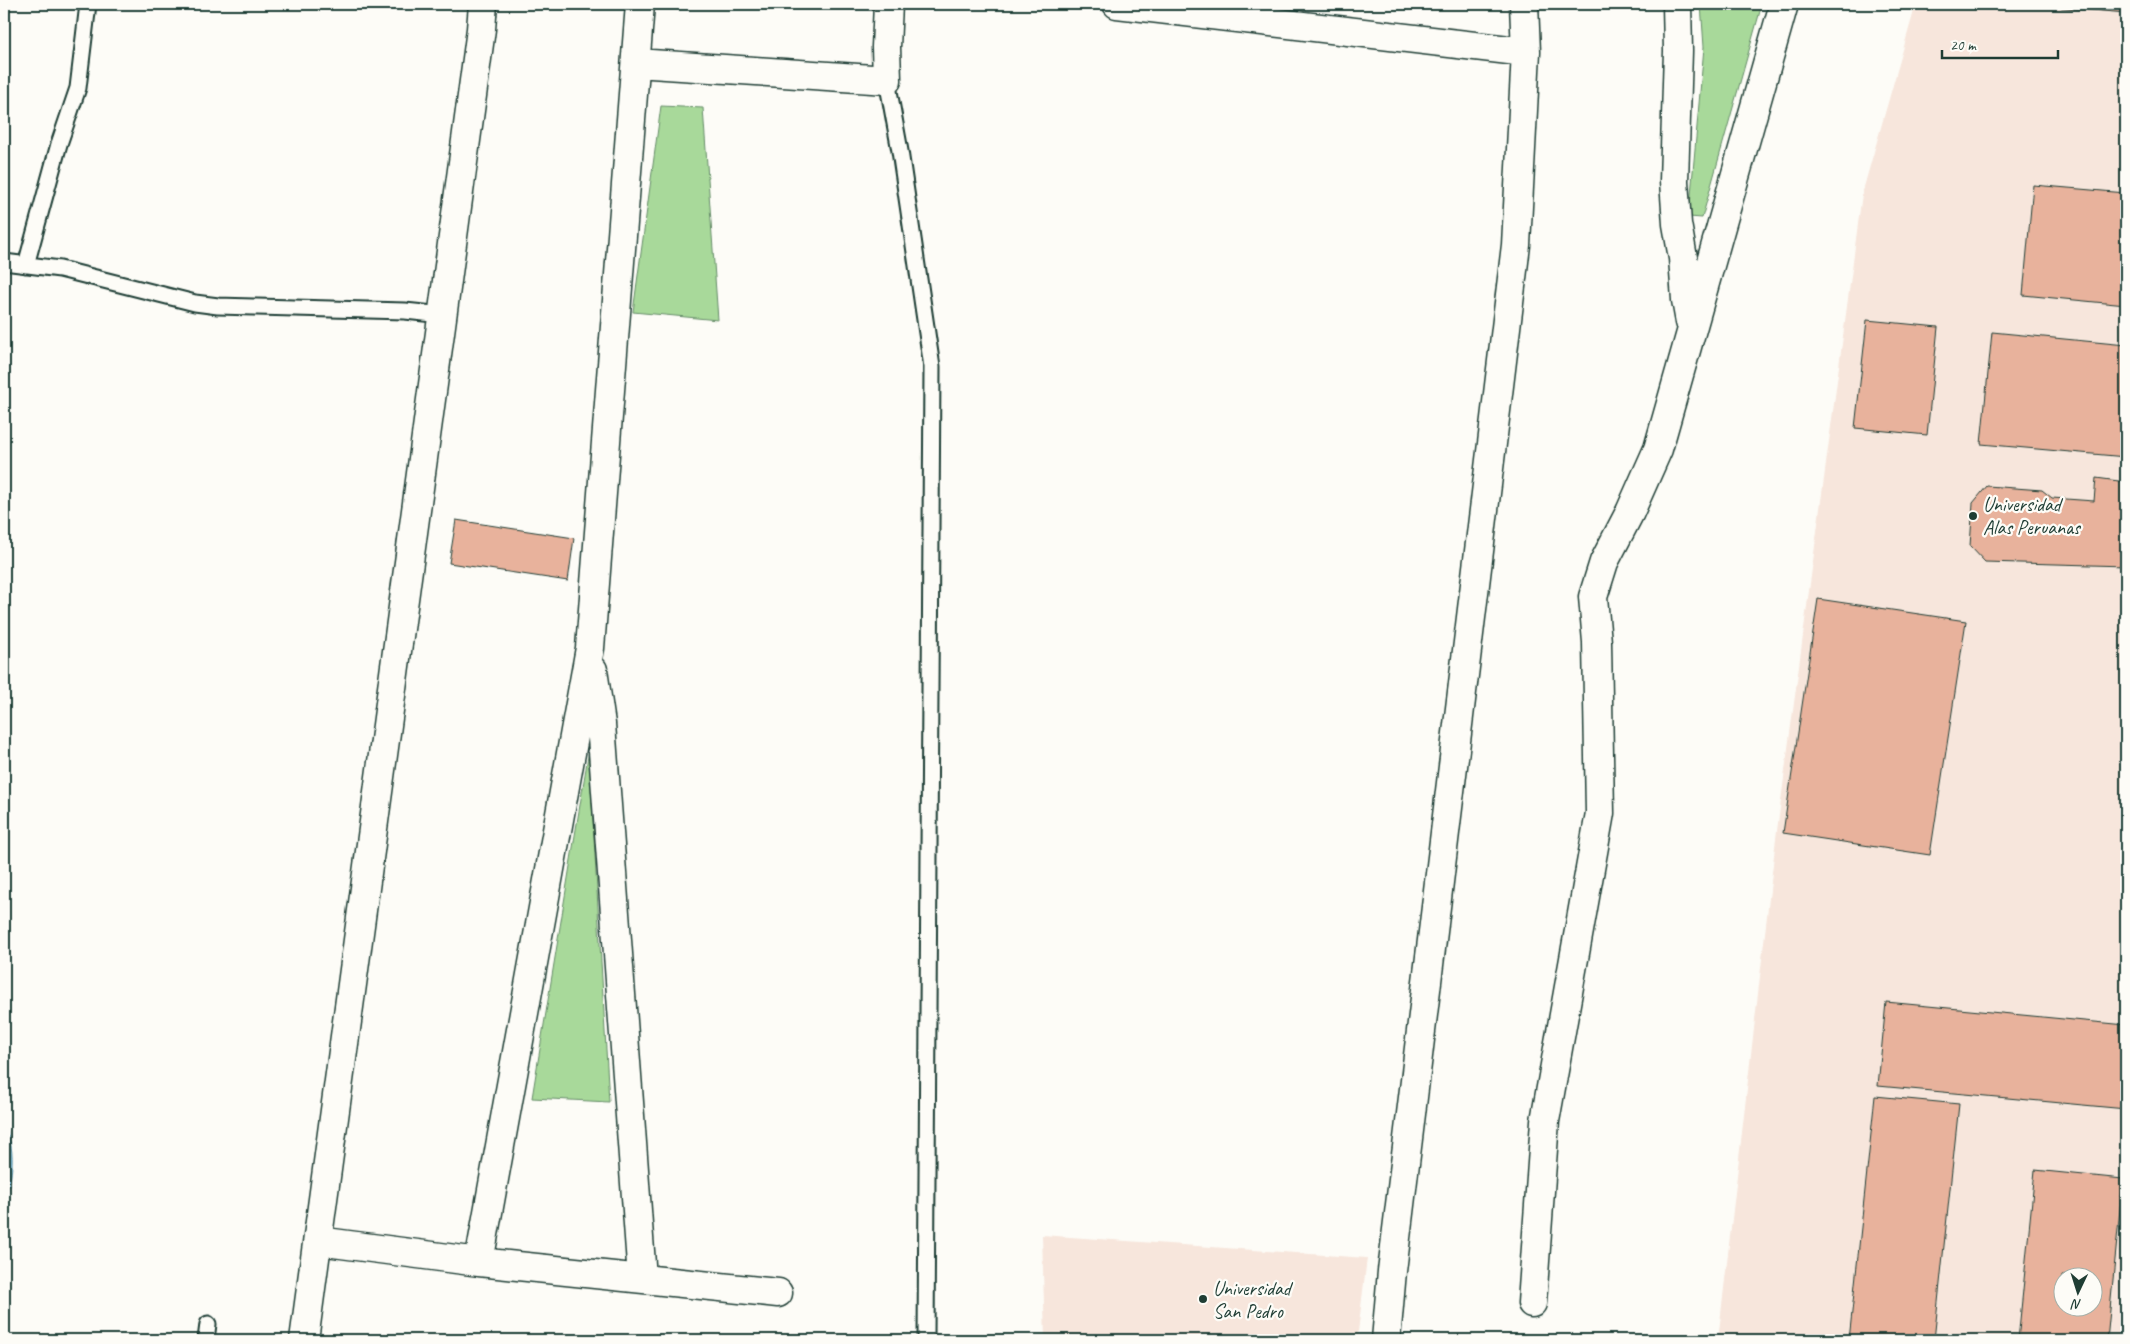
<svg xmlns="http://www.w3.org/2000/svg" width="2130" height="1344" viewBox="0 0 2130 1344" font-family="Caveat,sans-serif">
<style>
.built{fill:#f7e6dc;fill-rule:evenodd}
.green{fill:#a8d99a;stroke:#648b67}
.water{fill:#8bcbec;stroke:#6092a2}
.building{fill:#e8b29c;stroke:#1f3d34;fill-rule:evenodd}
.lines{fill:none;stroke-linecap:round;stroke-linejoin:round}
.service-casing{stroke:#1f3d34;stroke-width:19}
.minor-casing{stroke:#1f3d34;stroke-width:31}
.tertiary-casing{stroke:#1f3d34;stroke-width:31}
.service{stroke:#fdfcf7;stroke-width:15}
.minor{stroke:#fdfcf7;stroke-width:28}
.tertiary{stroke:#fdfcf7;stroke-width:28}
.poi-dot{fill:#1f3d34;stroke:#fdfcf7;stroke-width:2}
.labels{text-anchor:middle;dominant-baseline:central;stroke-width:4.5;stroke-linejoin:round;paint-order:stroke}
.poi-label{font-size:20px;fill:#1f3d34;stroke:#fdfcf7;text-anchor:start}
</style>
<rect width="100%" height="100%" fill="#fdfcf7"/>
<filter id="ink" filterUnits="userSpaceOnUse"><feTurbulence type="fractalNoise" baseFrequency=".02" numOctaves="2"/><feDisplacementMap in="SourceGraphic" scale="10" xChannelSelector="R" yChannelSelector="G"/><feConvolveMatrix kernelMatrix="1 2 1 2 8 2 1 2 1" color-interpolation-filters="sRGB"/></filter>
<g filter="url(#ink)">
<path class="built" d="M1916,4H2126V1340H1718L1776,838L1862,194ZM2062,1276H2092V1306H2062Z
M1042,1235L1367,1258L1357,1340H1045Z"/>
<path class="green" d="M1701,4H1762L1702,218L1689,217L1704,47Z
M661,106L703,108L718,320L633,312Z
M589,750L609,1102L532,1098Z"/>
<path class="water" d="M4,1126C19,1155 10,1180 4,1210Z"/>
<path class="building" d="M2043,4H2126V13L2043,6Z
M2033,185L2126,193V305L2023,295Z
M1867,320L1938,327L1927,435L1855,428Z
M1992,332L2126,345V457L1981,444Z
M2096,478L2126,482V566L1985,562L1970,546L1973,503L1987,486L2042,490L2052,498L2094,501Z
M456,520L574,538L568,581L449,563Z
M1818,599L1966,621L1930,855L1783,833Z
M1886,1002L2126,1025V1109L1878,1086Z
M1875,1096L1959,1104L1934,1340H1849Z
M2035,1170L2123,1179L2107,1340H2018ZM2062,1276H2092V1306H2062Z"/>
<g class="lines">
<g class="service-casing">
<path id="service" d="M887,80L900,151L932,367L926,1340
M4,262L60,269L195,303L218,306L405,311L443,315
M26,265L59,144L78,88L88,4
M206,1340L208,1324"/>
</g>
<g class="minor-casing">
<path id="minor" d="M1117,4L1526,52
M1677,4L1678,51L1674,181L1677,224L1683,258L1686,300L1690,322
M636,63L887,80L886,47L888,4
M593,670L601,724L642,1278
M318,1241L479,1262L778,1293
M479,1262L590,648L640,4
M1532,1303L1545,1121L1600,813L1597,642L1593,597L1604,562L1630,512L1658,449L1784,4
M1386,1340L1392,1271L1516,245L1526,52L1524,4"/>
</g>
<g class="tertiary-casing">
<path id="tertiary" d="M304,1340L481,29L483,4"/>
</g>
<use href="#service" class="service"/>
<use href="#minor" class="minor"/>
<use href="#tertiary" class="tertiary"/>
</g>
</g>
<g class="poi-dot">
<circle cx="1973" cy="516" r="5"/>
<circle cx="1203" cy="1299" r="5"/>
</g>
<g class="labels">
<g class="poi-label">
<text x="1983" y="504">Universidad<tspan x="1983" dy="23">Alas Peruanas</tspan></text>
<text x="1213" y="1288">Universidad<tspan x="1213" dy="23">San Pedro</tspan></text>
</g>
</g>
<rect width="2130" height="1344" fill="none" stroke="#fdfcf7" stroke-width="20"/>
<rect x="10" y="10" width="2110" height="1324" fill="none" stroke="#1f3d34" stroke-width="2" filter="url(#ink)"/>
<g transform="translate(2078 1292) rotate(184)"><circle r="24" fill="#fdfcf7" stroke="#a4b0a9"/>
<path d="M0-4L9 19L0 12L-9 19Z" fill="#1f3d34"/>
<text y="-8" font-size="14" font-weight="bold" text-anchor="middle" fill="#1f3d34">N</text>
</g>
<path d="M1942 50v8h116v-8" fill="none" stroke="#1f3d34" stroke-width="2.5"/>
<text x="1950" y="50" font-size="15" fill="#1f3d34" stroke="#fdfcf7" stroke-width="4" paint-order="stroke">20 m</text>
</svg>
